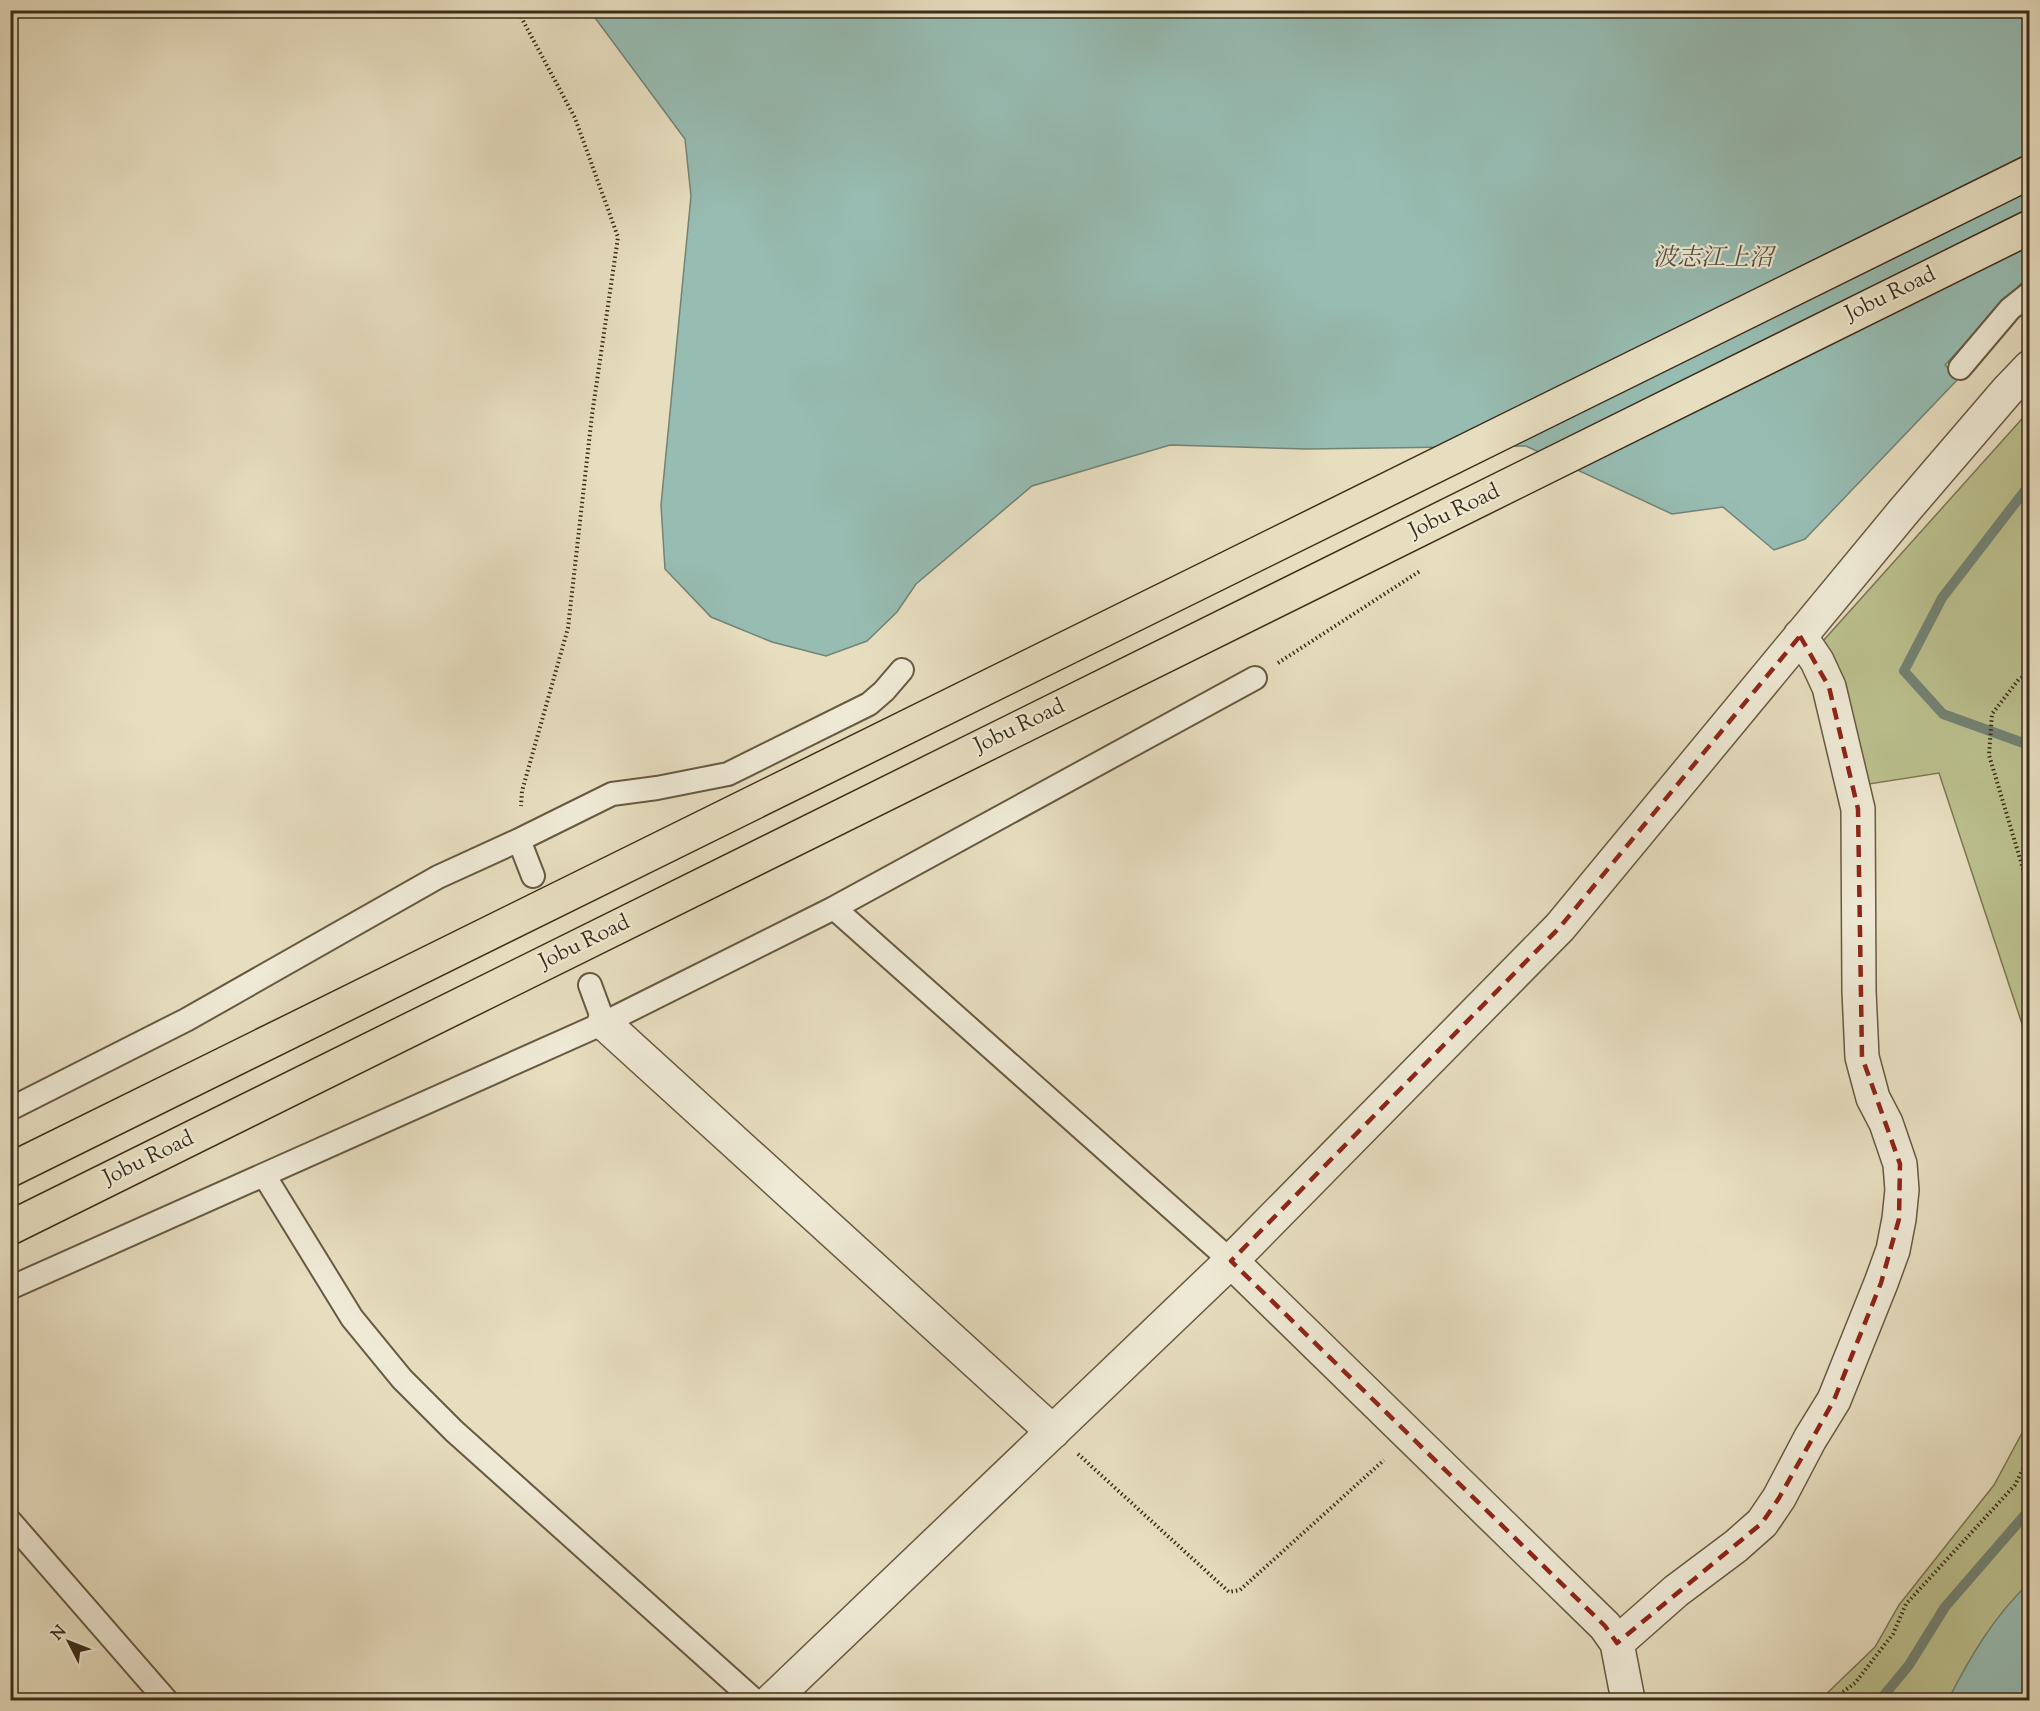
<svg xmlns="http://www.w3.org/2000/svg" width="2040" height="1711" viewBox="0 0 2040 1711" font-family="'Sorts Mill Goudy','Noto Serif JP',serif">
<style>
.green{fill:#bbc08e;stroke:#7c7653;stroke-width:1.5}
.water{fill:#97bcb2;stroke:#738374;stroke-width:1.5}
.lines{fill:none;stroke-linecap:round;stroke-linejoin:round}
.stream{stroke:#738374;stroke-width:10}
.lane-casing{stroke:#685942;stroke-width:26}
.street-casing{stroke:#685942;stroke-width:36}
.highway-casing{stroke:#3d2d18;stroke-width:36}
.path{stroke:#3d2d18;stroke-width:4;stroke-dasharray:1.5 3;stroke-linecap:butt}
.lane{stroke:#efead6;stroke-width:22}
.street{stroke:#efead6;stroke-width:33}
.highway{stroke:#e7dec0;stroke-width:33}
.marked{fill:none;stroke:#8f2418;stroke-width:4.5;stroke-dasharray:12 8;stroke-linejoin:round}
.labels{text-anchor:middle;dominant-baseline:central;stroke-width:4.5;stroke-linejoin:round;paint-order:stroke}
.street-label{font-size:22px;fill:#3d2d18;stroke:#efead6}
.water-label{font-size:24px;font-style:italic;fill:#54513e;stroke:#efead6}
</style>
<rect width="100%" height="100%" fill="#e7dec0"/>
<filter id="stains"><feTurbulence type="fractalNoise" baseFrequency=".00333" numOctaves="4"/><feColorMatrix values="0 0 0 0 .2 0 0 0 0 .09 0 0 0 0 .02 0 0 0 .5 -.17"/></filter>
<radialGradient id="worn" r=".72"><stop offset=".6" stop-color="#630" stop-opacity="0"/><stop offset="1" stop-color="#630" stop-opacity=".3"/></radialGradient>
<path class="green" d="M2029,411V1045L1939,773L1863,785L1823,641Z
M2029,1420V1700H1820L1875,1647L1899,1605L1994,1485Z"/>
<path class="water" d="M590,11H2029V275L1945,365L1959,378L1805,539L1774,550L1723,507L1672,514L1526,446L1307,449L1170,445L1032,486L916,584L897,612L867,641L826,656L772,642L711,617L665,569L661,505L691,196L685,139Z
M2029,1583V1700H1948C1970,1657 1994,1616 2029,1583Z"/>
<g class="lines">
<path class="stream" d="M2030,484L1942,598L1904,671L1943,714L2026,744L2030,754
M1880,1700L1909,1665L1945,1607L2030,1509"/>
<g class="lane-casing">
<path id="lane" d="M1960,368L2010,309L2030,293
M519,840L612,794L657,788L728,774L869,704L884,691L902,670
M834,908L1255,678
M590,985L604,1023
M10,1109L186,1020L438,877L519,840L533,876
M264,1175L352,1318L402,1379L454,1431L754,1700
M10,1288L604,1023L834,908L1231,1261
M10,1521L166,1700"/>
</g>
<g class="street-casing">
<path id="street" d="M604,1023L1053,1432
M1231,1261L1605,1626L1617,1643L1628,1700
M1617,1643L1676,1591L1736,1546L1762,1523L1779,1498L1810,1439L1834,1400L1881,1283L1893,1250L1899,1219L1902,1190L1900,1164L1886,1123L1873,1098L1862,1057L1859,991L1858,809L1829,687L1817,661L1800,636
M772,1700L1231,1261L1560,927L1904,511L2007,391L2030,367"/>
</g>
<g class="highway-casing">
<path id="highway" d="M10,1170L2030,172
M10,1228L2030,227"/>
</g>
<path class="path" d="M515,10L521,17L575,118L618,237L592,415L568,628L522,791L521,806
M1278,663L1420,571
M2030,673L2019,679L1992,714L1989,755L2030,892
M1078,1454L1229,1592L1240,1590L1384,1460
M1832,1700L1855,1683L1893,1634L1906,1604L2015,1485L2030,1455"/>
<use href="#lane" class="lane"/>
<use href="#street" class="street"/>
<use href="#highway" class="highway"/>
</g>
<path class="marked" d="M1800,636L1829,687L1858,809L1862,1057L1900,1164L1899,1219L1881,1283L1834,1400L1779,1498L1762,1523L1617,1643L1605,1626L1231,1261L1560,927Z"/>
<g class="labels">
<g class="street-label">
<text transform="translate(1891 295) rotate(-26)">Jobu Road</text>
<text transform="translate(1455 512) rotate(-26)">Jobu Road</text>
<text transform="translate(1020 727) rotate(-26)">Jobu Road</text>
<text transform="translate(585 943) rotate(-26)">Jobu Road</text>
<text transform="translate(149 1159) rotate(-26)">Jobu Road</text>
</g>
<g class="water-label">
<text x="1713" y="259">波志江上沼</text>
</g>
</g>
<rect width="2040" height="1711" fill="none" stroke="#e7dec0" stroke-width="36"/>
<rect x="12" y="12" width="2016" height="1687" fill="none" stroke="#3d2d18" stroke-width="3"/>
<rect x="18" y="18" width="2004" height="1675" fill="none" stroke="#3d2d18" stroke-width="1.5"/>
<g transform="translate(69 1642) rotate(312)" stroke="#efead6" stroke-width="4.5" paint-order="stroke">
<path d="M0-4.5L10 22L0 15L-10 22Z" fill="#3d2d18"/>
<text y="-9" font-size="16" font-weight="bold" text-anchor="middle" fill="#3d2d18">N</text>
</g>
<rect width="100%" height="100%" filter="url(#stains)"/>
<rect width="100%" height="100%" fill="url(#worn)"/>
</svg>
